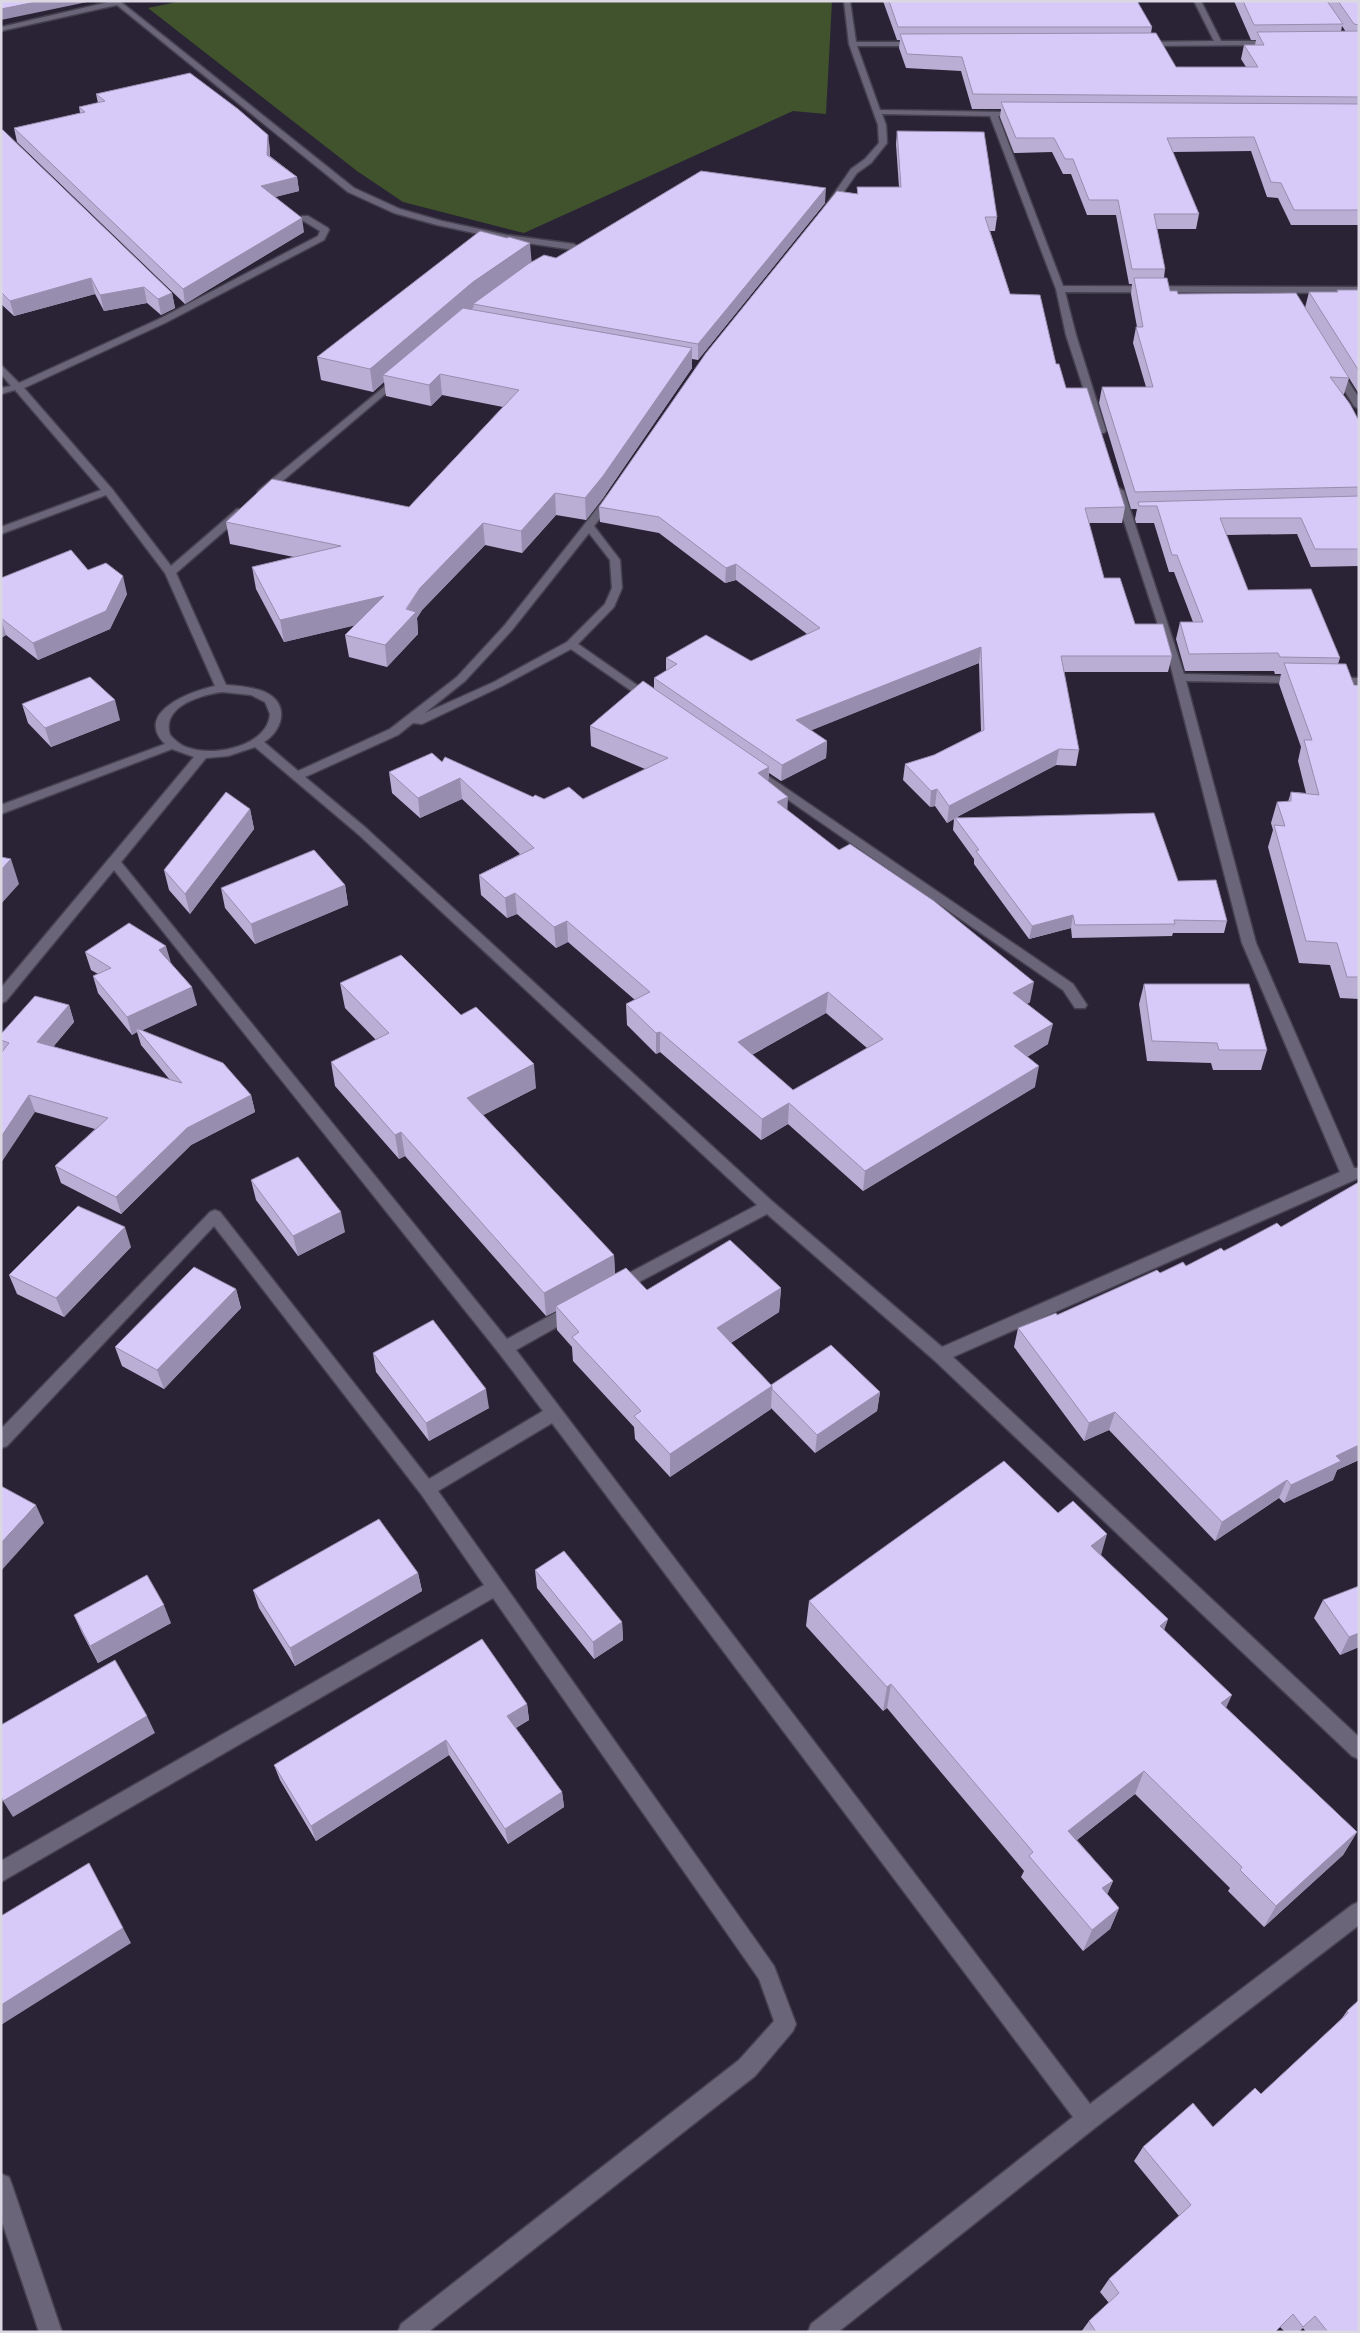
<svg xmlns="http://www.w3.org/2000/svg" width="1360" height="2333" viewBox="0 0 1360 2333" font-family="'Crimson Pro',serif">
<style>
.green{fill:#40532c}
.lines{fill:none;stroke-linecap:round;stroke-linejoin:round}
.minor-casing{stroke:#464150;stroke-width:3}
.minor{fill:#6b657a;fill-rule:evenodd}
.wall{fill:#baaed5;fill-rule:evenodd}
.shaded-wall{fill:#978dae}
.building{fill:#d8caf8;stroke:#978dae;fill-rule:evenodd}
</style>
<rect width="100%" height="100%" fill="#292335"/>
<path class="green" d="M182,1H832L826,114L793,111L524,233L403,202L357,171L148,8Z"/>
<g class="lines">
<g class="minor-casing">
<path id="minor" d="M113,1L121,2L354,188L400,209L442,221L507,235L574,244L578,247L574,250L507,240L437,225L394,213L348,192L117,5L1,31V27Z
M844,1H850L856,42H919L923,44L919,46H857L880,110L1005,112V116H998L1063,286L1359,287V293L1065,292L1076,335L1106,431L1104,433H1098L1066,335L1056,289L990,116L882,114L886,125L887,143L871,163L857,173L831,210L824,208L851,169L865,159L879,143L878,125L849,44Z
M1194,1H1201L1221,41H1274L1278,43L1274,45L1139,46L1138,44L1142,42L1214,41Z
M302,216H308L328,228L329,230L324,240L165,323L24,388L112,489L171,566L237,509H245V513L176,573L226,685C239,686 253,687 265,692C290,704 283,730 264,742L298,771L390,729L457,677L504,626L607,496H615L616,498L594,526L620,560L622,588L614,607L578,644L654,697L656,699L654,701H646L571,649L502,686L422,724L413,723L398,735L305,777L366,828L773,1202L942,1347L1340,1172L1242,943L1167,652L1114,491L1115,489L1119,488L1124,491L1184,674L1300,677L1306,680L1300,683L1186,681L1256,943L1354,1168H1359V1178L953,1357L1359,1737V1759L1352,1756L934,1360L767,1214L624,1290L618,1292L612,1290L610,1286L612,1282L757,1205L358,834L255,747L228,756L206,758L121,862L507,1339L568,1306L574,1304L580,1306L582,1310L580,1314L516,1350L1090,2104L1352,1905L1359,1902V1925L1096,2127L838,2332H808L811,2324L1073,2117L552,1423L438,1491L774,1966L796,2024L793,2031L755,2076L428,2332H398L401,2324L739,2060L774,2021L759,1979L493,1598L1,1882V1861L484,1585L421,1494L214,1226L7,1446L1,1448V1429L210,1212L215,1210L220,1212L429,1479L543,1411L499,1353L114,870L6,1001L1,1003V988L194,757L172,749L1,814V805L165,744C133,712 192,691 215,686L165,573L106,495L1,534V527L101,490L15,390L1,394V388L11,386L1,374V365L19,383L159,319L318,236L320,231L302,220ZM589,533L610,560L612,588L605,604L567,642L494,682L425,713L465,681L512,630ZM222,692L251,695L265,702L270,714C268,746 214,757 189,748C181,746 176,741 170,735C161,706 201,695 222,692Z
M1336,366L1339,367L1359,398V409L1354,406L1331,369Z
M401,373L406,376L404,378L266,495H258V491Z
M1333,678H1359V684L1329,683L1327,681L1329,679Z
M752,765L1073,984L1087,1005L1085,1008H1075L1063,990L748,772L746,769Z
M1,2174L9,2177L12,2185L62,2332H39L1,2219Z"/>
</g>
<use href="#minor" class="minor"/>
</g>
<path class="wall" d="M883,1H1137L1152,27L1151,33L1176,67H1246L1241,59L1244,45H1255L1256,40H1251L1234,1H1359V225H1291L1278,198L1267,197L1251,151L1173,152L1199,214L1196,229H1157L1165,269L1164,278L1170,291L1178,294L1305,308L1309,292H1337V290H1359V394L1349,378L1344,394H1343L1359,421V566L1311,567L1297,534L1226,535L1248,590L1340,658L1338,664L1354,685L1359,686V999L1340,998L1330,965L1299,963L1268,847L1273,830L1271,823L1277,802H1288L1291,792L1306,793L1298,761L1301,747L1279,684L1281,674H1275L1274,671H1185L1176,639L1180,622H1193L1174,572H1169L1154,523H1136L1135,519L1137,509H1131L1099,403L1102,387H1146L1133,343L1136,327H1137L1131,294L1132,284H1129L1116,215H1087L1071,174H1063L1052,152L1014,153L1000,117L1001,109H972L961,71L906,68L899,48L900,40H897ZM1342,26L1346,32H1341Z
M96,94L270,149V156L297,177L299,191L275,197L304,232L185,304L17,142L14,128L80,113L79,107L98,103Z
M1,130L172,293L175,308L161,315L147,303L104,311L95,294L14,316L1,304Z
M897,131L997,217L995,231H990L1010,294L1056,364L1066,388L1125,507L1122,523H1089L1104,578L1135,624L1172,656L1168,672H1064L1079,750L1076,766L1056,765L957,817L1178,881L1227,921L1224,933H1173L1172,936L1072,938L1071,928L1029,939L974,864V859L953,830L954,819L947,823L935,806L930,807L903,780L905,764L934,755L981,731L979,663L811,730L827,741L826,758L781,781L769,773L768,781L787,810L1030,1002L1027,1004L1048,1044L1027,1057L1035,1087L863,1191L788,1124L761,1140L660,1052L656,1054L627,1025L626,1004L635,1000L568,942L556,948L517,914L507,918L481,895L479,875L520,854L462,799L420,818L392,793L389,772L442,762L533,797L544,799H583L645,769L591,746L590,726L654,689V678L666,671V658L751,661L807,634L736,580L725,583L659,533L600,522L599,507L857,194V187H899L896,144ZM826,1013L867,1048L793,1090L752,1055Z
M825,203L698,360L692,359V368L603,498L586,520L556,515L522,553L485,545L422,610L417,618L418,634L387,667L349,657L345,635L355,625L284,642L256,589L252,567L294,557L230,544L226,522L409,507L503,407L442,395L431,406L386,396L384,382L373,392L321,380L317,357L531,262L556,258Z
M88,570L127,594L110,629L38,660L6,635L1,638V578Z
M22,704L120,720L51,747L28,723Z
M250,809L254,829L190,914L169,890L164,870Z
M345,885L348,905L255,944L225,908L221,888Z
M85,952L171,963L197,1005L142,1030L251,1095L255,1112L191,1145L121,1214L61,1183L55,1166L95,1129L35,1112L1,1051V1034L69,1005L74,1022L53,1047L170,1080L141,1045L137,1032L132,1035L98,993L93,976L98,974L91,970Z
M340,983L461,1015L536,1088L483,1115L614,1255L615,1274L647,1290L781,1288L779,1312L731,1343L771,1385L880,1392L877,1411L815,1453L771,1408V1409L670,1477L635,1439L634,1427L573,1361L572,1347L557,1330L556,1311L546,1316L405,1156L399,1159L335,1086L331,1062L376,1040L345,1008Z
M1144,984L1267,1050L1261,1070H1213L1211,1063L1147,1061L1139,1004Z
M251,1180L345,1232L298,1256L256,1200Z
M1359,1182V1460L1337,1470L1333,1480L1284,1503L1279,1498L1215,1541L1109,1430L1084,1441L1014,1347L1018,1328L1057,1315L1160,1273L1186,1266L1281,1227Z
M131,1247L64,1317L17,1294L9,1275Z
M236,1289L241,1308L164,1389L122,1366L115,1347Z
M373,1353L489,1408L429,1441L376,1372Z
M1101,1555L1168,1619L1164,1630L1226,1708L1357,1832L1343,1855L1264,1927L1228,1891L1230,1888L1135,1794L1077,1840L1113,1881L1107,1894L1119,1908L1110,1929L1083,1951L1021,1877L1024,1871L887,1708L883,1711L806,1626L809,1601Z
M535,1570L622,1622L623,1640L594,1659L537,1588Z
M418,1573L422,1591L295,1666L259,1608L253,1590Z
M1323,1600L1359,1647L1340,1655L1314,1618Z
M74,1615L171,1623L98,1663L82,1633Z
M527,1704L529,1720L516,1728L562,1792L564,1807L508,1844L449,1755L316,1841L280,1780L274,1765Z
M1359,2000V2332H1306L1303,2328L1299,2332H1285L1280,2327L1275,2332H1081L1089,2321L1109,2303L1100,2292L1109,2279L1179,2216L1134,2161L1143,2147L1213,2127L1261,2094L1340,2021L1347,2011Z"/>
<path class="shaded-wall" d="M41,1H92L1,20V9Z
M268,135L270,149L269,168L267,155Z
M297,177L299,191L263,200L261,186Z
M826,188L825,203L698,360V344Z
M302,218L304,232L185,304L183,289Z
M530,243L532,266L475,305L473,304L474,307L391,376L383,375L384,382L373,392L370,369L473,282Z
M91,278L95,294L14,316L10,301Z
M144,287L147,303L104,311L100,295Z
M172,293L175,308L161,315L158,299Z
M692,348V368L603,498L586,520L585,498Z
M440,374L442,395L431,406L429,385Z
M555,493L556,515L522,553L521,531Z
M483,523L485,545L422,610L417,618L418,634L387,667L385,645L420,588Z
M736,564V580L725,583L726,568Z
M123,576L127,594L110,629L38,660L33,643Z
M384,596L387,618L284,642L280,620Z
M1,618L6,635L1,638Z
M981,647L979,663L795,737L796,720Z
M115,700L120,720L51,747L45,728Z
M827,741L826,758L781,781L782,765Z
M1059,749L1056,765L955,818L954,819L947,823L949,806Z
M769,767L768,788L758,773Z
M460,778L462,799L420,818L418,798Z
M937,789L935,806L930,807L931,791Z
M788,797L787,818L777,802Z
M250,809L254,829L190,914L185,894Z
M11,859L19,884L1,904V870Z
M345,885L348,905L255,944L251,924Z
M515,893L517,914L507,918L505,898Z
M1073,915L1071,928L1029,939L1032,926Z
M567,921L568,942L556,948L554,927Z
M166,946L171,963L159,950Z
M1034,982L1030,1002L1010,1014L1013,993Z
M192,987L197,1005L139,1032L136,1028L137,1032L132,1035L127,1017Z
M828,992L826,1013L737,1063L738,1042Z
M69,1005L74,1022L43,1059L37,1042Z
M1053,1024L1048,1044L1010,1067L1014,1046Z
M660,1032V1052L656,1054V1033Z
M534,1064L536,1088L470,1122L467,1098Z
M1039,1066L1035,1087L863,1191L865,1171Z
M29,1095L35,1112L1,1163V1137Z
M251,1095L255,1112L191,1145L121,1214L116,1197L187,1128Z
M789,1103L788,1124L761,1140L762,1119Z
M401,1132L405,1156L399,1159L395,1135Z
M341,1212L345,1232L298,1256L293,1236Z
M125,1227L131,1247L64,1317L56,1298Z
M614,1255L615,1279L556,1306V1311L546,1316L544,1293Z
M781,1288L779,1312L716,1352L717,1328Z
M236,1289L241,1308L164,1389L157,1370Z
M772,1386L771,1409L670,1477V1454Z
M486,1389L489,1408L429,1441L426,1423Z
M880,1392L877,1411L815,1453L817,1435Z
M1115,1412L1109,1430L1084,1441L1089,1423Z
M1359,1445V1460L1337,1470L1333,1480L1284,1503L1291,1485L1336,1456Z
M1287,1480L1279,1498L1215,1541L1222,1522Z
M36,1505L44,1523L1,1571V1543Z
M1107,1534L1100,1559L1091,1546Z
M418,1573L422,1591L295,1666L290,1648Z
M164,1605L171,1623L98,1663L90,1646Z
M1168,1619L1159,1644L1160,1626Z
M622,1622L623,1640L594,1659L593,1642Z
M1359,1633V1647L1340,1655L1349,1637Z
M891,1684L887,1708L883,1711L887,1687Z
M1232,1695L1221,1719V1703Z
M527,1704L529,1720L510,1731L507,1716Z
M147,1716L155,1733L13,1817L3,1801Z
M446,1740L449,1755L316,1841L311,1826Z
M1144,1771L1135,1794L1060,1853L1068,1831Z
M562,1792L564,1807L508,1844L505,1829Z
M1357,1832L1343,1855L1264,1927L1276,1906Z
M89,1863L131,1943L1,2025V2005Z
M1113,1881L1104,1902L1102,1888Z
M1119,1908L1110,1929L1083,1951L1092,1930Z"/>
<path class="building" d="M1,1H41L1,9Z
M889,1H1137L1152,27H898Z
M1243,1H1327L1343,24L1254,25Z
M1338,1H1359V25L1354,24Z
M1359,31V97L973,94L962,57L907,54L900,34L1156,33L1176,67H1258L1244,45H1264L1257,32Z
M190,73L238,109L268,135L267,155L297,177L261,186L302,218L183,289L14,128L85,112L79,107L105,101L96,94Z
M1001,102L1359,104V210H1294L1281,183L1271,182L1254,137L1167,138L1199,214H1154L1165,269H1132L1118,200H1089L1073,159H1065L1054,138H1016Z
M1,130H3L172,293L158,299L144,287L100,295L91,278L10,301L1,292Z
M897,131L984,132L997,217H985L1010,294L1040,295L1056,364H1059L1066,388H1087L1125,507L1085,508L1104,578H1120L1135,624H1163L1172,656H1061L1079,750L1059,749L949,806L937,789L931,791L905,764L934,755L984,730L981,647L796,720L827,741L782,765L654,678L677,664L666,658L706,635L751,661L820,628L736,564L726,568L659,517L599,507L706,353L837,191L858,194L857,187H901Z
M701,171L826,188L698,344L473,304L528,264L544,255L556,258Z
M480,231L507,238L509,237L530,243L473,282L370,369L317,357Z
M1134,278H1167L1170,291H1177L1178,294L1296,293L1349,378L1330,377L1350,404L1359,421V487L1135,492L1102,387H1153L1136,327H1143Z
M1337,290H1359V371L1309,292H1338Z
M463,308L692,348L603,476L585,498L555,493L521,531L483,523L420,588L406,609L416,612L385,645L345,635L384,596L280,620L252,567L341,546L226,522L272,479L409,507L519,390L440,374L429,385L383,375Z
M1359,496V549H1315L1301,518H1220L1248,590L1311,589L1340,658L1280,657L1278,653L1189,654L1180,622H1203L1177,555H1172L1157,506H1139L1138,502Z
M71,550L88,570L106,563L123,576L106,611L33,643L1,618V578Z
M1284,663L1346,664L1354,685H1358L1359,686V977H1347L1337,943L1306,941L1274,825L1285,826L1277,802L1291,801V792L1319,795L1304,740H1312Z
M90,677L115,700L45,728L22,704Z
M643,681L769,767L758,773L788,797L777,802L839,850L850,844L934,901L1034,982L1013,993L1053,1024L1014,1046L1039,1066L865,1171L789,1103L762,1119L660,1032L656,1033L626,1004L650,992L567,921L554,927L515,893L505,898L479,875L534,848L460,778L418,798L389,772L432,753L442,762L445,757L533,797L535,795L544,799L569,787L583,799L668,758L590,726ZM828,992L883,1039L793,1090L738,1042Z
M226,792L250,809L185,894L164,870Z
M1154,813L1178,881L1216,880L1227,921L1174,920L1175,924L1075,925L1073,915L1032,926L976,851L979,850L955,818Z
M314,850L345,885L251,924L221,888Z
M1,857L11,859L1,870Z
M129,923L166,946L159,950L192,987L127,1017L93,976L111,968L85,952Z
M401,955L461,1015L476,1007L534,1064L467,1098L614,1255L544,1293L401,1132L395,1135L331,1062L389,1033L340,983Z
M1144,984H1249L1267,1050H1219L1217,1043L1152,1041Z
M35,996L69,1005L37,1042L182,1083L136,1028L223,1063L251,1095L187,1128L116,1197L55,1166L108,1118L29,1095L1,1137V1053L9,1043L1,1040V1034Z
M298,1157L341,1212L293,1236L251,1180Z
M1359,1182V1445L1336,1456L1341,1461L1291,1485L1287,1480L1222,1522L1115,1412L1089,1423L1018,1328L1056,1313L1057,1315L1157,1270L1160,1273L1183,1262L1186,1266L1221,1248L1224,1251L1277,1223L1281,1227Z
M78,1206L125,1227L56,1298L9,1275Z
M730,1240L781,1288L717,1328L772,1386L670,1454L634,1416L641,1411L572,1337L579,1332L556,1306L626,1268L647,1290Z
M194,1267L236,1289L157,1370L115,1347Z
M433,1320L486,1389L426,1423L373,1353Z
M831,1345L880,1392L817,1435L772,1389V1386L771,1385Z
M1004,1461L1058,1513L1073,1501L1107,1534L1091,1546L1168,1619L1160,1626L1232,1695L1221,1703L1357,1832L1276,1906L1240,1870L1242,1867L1144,1771L1068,1831L1113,1881L1102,1888L1119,1908L1092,1930L1029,1856L1033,1852L891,1684L887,1687L809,1601Z
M1,1486L36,1505L1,1543Z
M379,1519L418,1573L290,1648L253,1590Z
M564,1551L622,1622L593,1642L535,1570Z
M147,1575L164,1605L90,1646L74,1615Z
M1359,1586V1633L1349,1637L1323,1600Z
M482,1639L527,1704L507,1716L562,1792L505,1829L446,1740L311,1826L274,1765Z
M115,1660L147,1716L3,1801L1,1796V1725Z
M89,1863L123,1928L1,2005V1916Z
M1359,2000V2332H1328L1315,2316L1303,2327L1293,2314L1275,2332H1096L1089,2321L1119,2293L1109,2279L1191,2205L1143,2147L1193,2103L1213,2127L1255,2088L1261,2094L1348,2013L1347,2011Z"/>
<rect width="1360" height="2333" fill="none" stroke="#dbd8e4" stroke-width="5"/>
</svg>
